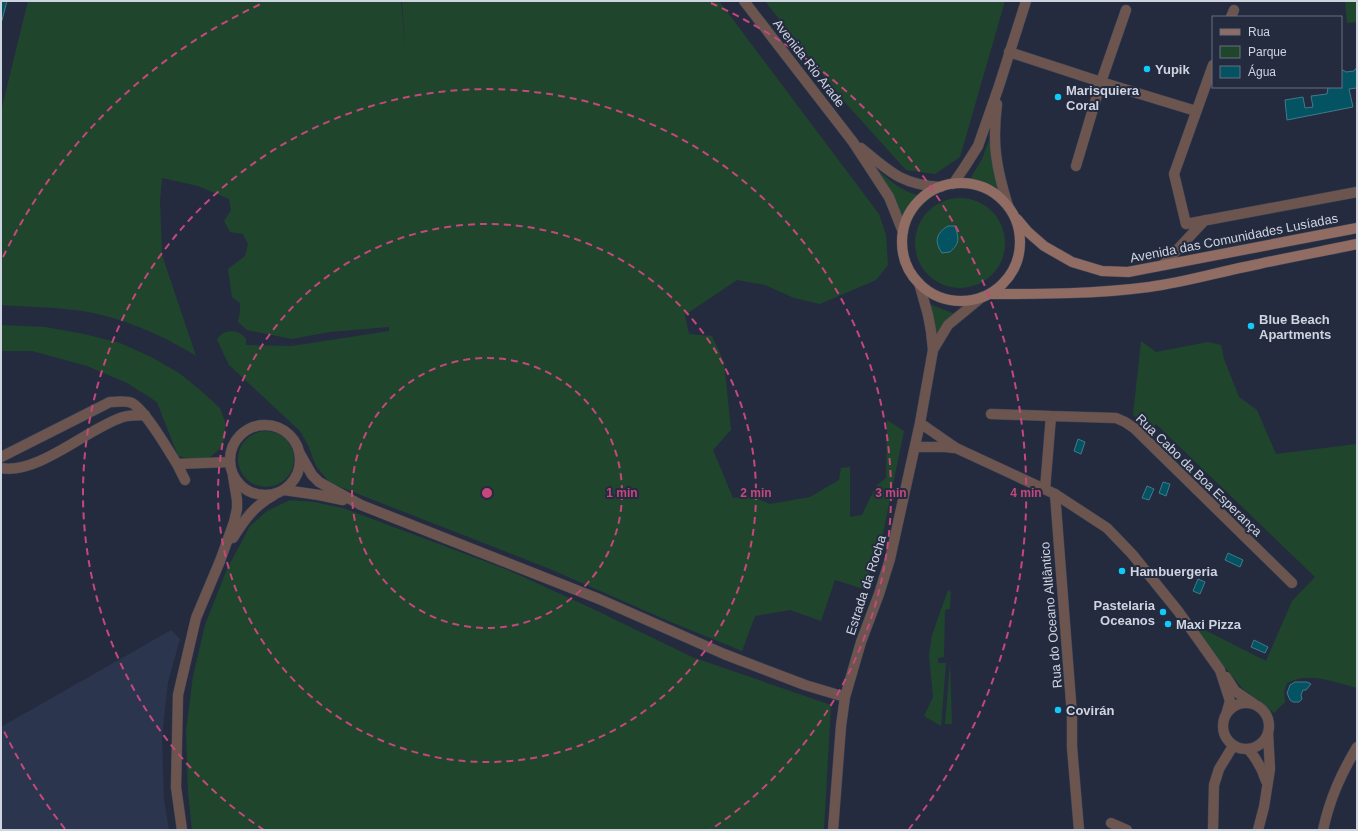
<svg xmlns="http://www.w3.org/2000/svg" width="1358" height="831" viewBox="0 0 1358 831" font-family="Arial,sans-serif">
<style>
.built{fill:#2b354e}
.green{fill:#1f462c}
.water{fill:#045363;stroke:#417a89}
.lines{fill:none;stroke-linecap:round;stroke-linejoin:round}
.minor-casing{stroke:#3f4659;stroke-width:11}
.tertiary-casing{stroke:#3f4659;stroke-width:11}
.secondary-casing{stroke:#3f4659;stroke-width:11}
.minor{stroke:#6c554f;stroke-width:10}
.tertiary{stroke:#6c554f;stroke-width:10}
.secondary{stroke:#906c63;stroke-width:10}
.ring{fill:none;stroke:#c5477c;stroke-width:2;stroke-dasharray:7 5}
.poi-dot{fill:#10cafa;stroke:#242b3f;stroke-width:1.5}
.labels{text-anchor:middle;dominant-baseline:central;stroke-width:4;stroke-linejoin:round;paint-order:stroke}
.street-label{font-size:13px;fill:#cfd4e1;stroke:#242b3f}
.poi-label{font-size:13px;font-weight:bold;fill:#cfd4e1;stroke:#242b3f;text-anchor:start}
.centre{fill:#c5477c;stroke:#242b3f;stroke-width:2}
.ring-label{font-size:12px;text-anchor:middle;font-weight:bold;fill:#c5477c;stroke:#242b3f;stroke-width:4;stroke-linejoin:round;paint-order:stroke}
</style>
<rect width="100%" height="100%" fill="#242b3f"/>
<path class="built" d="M171,630L180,639L168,682L162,737L164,799L169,830H1V727Z"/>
<path class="green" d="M28,1H401L405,47L402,1H719L879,214L886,235L888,265L876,280L820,304L794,298L765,285L737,280L685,315L689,334L712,336L724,362L731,430L713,450L733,498L751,496L770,504L810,497L839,480L841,468L850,467V517L862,515L876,486L886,478L887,420L904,431L882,538L864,589L835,580L821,621L790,610L755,616L742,651L671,622L550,569L330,483L316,466L308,445L300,431L229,365L217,340C221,331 233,329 241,334C243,335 244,337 246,339V345L292,346L389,331V327L329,332L292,339L247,330L238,322L240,312V303L232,297L228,269L245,256L248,244L243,234L230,232L224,221L231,210L229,199L198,186L162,178L160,201L162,255L196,356C163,335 123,318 83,311C56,307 28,307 1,305V111Z
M765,1H1005L960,157L935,174L906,170L841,98Z
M1345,1H1357V22L1347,23Z
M990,138L991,139L998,187L997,188L982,182L969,181L982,159Z
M878,170C891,182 903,192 921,196L914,203L903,218L890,190L876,173Z
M915 243a45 45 0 1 1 90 0a45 45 0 1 1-90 0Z
M929,304L955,314L935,339Z
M1,325L45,327L84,334L120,343L151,357L179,373L200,390L220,408L225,422V437L221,448L210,457L195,460L178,456L157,402L127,383L87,366L32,351H1Z
M1141,341L1156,352L1208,342L1221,345L1224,359L1239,397L1257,410L1276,454L1357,444V688C1335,682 1308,671 1287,683L1284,692L1285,702L1274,713L1242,688L1218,659L1193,624L1266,661L1292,601L1315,577L1156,424L1150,430L1133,415Z
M238 459a28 28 0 1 1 56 0a28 28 0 1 1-56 0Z
M290,500L314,502L343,508L508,570L593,609L692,657L831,705L824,830H192L188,792L186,731L193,676L205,625L227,569L250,526L267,511Z
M948,590L951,592L950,609L945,610L944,657L938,658V663H946L941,726L924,716L933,697L929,655L932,635Z
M950,663L952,724H945Z"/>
<path class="water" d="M1,1H7L1,24Z
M1357,67V88L1349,89L1353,107L1287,120L1285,100L1303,97L1305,108L1313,107L1311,96L1327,94L1328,87H1341V71L1343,70L1346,72L1354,71Z
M948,226H955C959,239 960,243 950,252L942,253C934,242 936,233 948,226Z
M1078,439L1085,442L1081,454L1074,451Z
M1163,482L1170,484L1166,496L1159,493Z
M1147,486L1154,489L1149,500L1142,498Z
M1228,553L1243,560L1240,567L1225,560Z
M1198,579L1205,582L1200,594L1193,591Z
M1254,640L1268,647L1265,653L1251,647Z
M1295,682H1307L1311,684L1306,690H1303L1301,695L1302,699L1299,702H1293L1290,700L1287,693L1290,685Z"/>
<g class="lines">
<g class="minor-casing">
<path id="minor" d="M744,1L853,142L889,197L903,232
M1231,17L1234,10
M1009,52L1101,82L1196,111
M1213,65L1174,174L1186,224L1357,192
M861,148C890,172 902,185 941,187
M1076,166L1101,82L1126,10
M1163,265L1205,220
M991,414L1051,416L1045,489
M1051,416L1116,418L1125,422L1134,428L1292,583
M1,457L110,402C117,402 125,400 132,403C146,411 168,450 177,464L230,462
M177,464L185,480
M1,468C38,475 88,428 123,417C130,415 138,415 145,415
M1055,494L1072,715V747L1079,830
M1111,823L1127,830
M1213,830L1214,785L1219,769L1233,746
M1323,830C1330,798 1341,774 1357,747"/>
</g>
<g class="tertiary-casing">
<path id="tertiary" d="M997,104C992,144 996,167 1008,206
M953,184L964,168L978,146L999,86L1026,1
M933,350L948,325L982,297
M920,423L956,448L1055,494L1107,528L1132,554L1178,611L1220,670L1230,701L1226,715
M230 460a35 35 0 1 1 70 0a35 35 0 1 1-70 0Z
M915,447H946L954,448
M299,452L312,475L319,482L361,505L599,599L724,654L805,685L845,697
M284,490L319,495L343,500
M233,538C244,520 255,505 274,495
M1226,677L1235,691L1254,704
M1223 726a23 23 0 1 1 46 0a23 23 0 1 1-46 0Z
M1248,749C1257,759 1262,768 1266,781
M182,830L176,787L178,695L196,618L220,561L234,522L237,509V500L233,476
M833,830L841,726L845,697L861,642L879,594L890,559L920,423L933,350L931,331L928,315L919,283
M1258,830L1264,807L1270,769L1268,733"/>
</g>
<g class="secondary-casing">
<path id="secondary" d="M902 242a59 59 0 1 1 118 0a59 59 0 1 1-118 0Z
M1017,219L1028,232L1044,246L1072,262L1102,271L1128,272L1357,228
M989,294C1043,294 1096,294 1149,287C1187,282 1222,271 1259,264C1291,257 1324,251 1357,244"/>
</g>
<use href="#minor" class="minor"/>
<use href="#tertiary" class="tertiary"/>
<use href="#secondary" class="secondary"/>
</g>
<g class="ring">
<circle cx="487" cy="493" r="135"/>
<circle cx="487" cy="493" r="269"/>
<path d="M264 830A404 404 0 1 1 710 830"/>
<path d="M65 829A539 539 0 0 1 3 729M3 257A539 539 0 0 1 263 3M711 3A539 539 0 0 1 909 829"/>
</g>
<g class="poi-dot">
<circle cx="1147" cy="69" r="4"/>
<circle cx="1058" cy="97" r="4"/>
<circle cx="1251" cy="326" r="4"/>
<circle cx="1122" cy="571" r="4"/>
<circle cx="1163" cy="612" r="4"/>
<circle cx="1168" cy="624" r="4"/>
<circle cx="1058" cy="710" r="4"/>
</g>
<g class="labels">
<g class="street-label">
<text transform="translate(809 63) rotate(52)">Avenida Rio Arade</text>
<text transform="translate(1234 238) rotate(-11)">Avenida das Comunidades Lusíadas</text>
<text transform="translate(1199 475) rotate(44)">Rua Cabo da Boa Esperança</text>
<text transform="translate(866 585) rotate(-72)">Estrada da Rocha</text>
<text transform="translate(1051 615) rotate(-95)">Rua do Oceano Altlântico</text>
</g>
<g class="poi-label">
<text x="1155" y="69">Yupik</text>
<text x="1066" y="90">Marisquiera<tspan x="1066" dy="15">Coral</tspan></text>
<text x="1259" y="319">Blue Beach<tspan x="1259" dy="15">Apartments</tspan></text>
<text x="1130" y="571">Hambuergeria</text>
<text x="1155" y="605" text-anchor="end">Pastelaria<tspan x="1155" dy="15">Oceanos</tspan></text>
<text x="1176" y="624">Maxi Pizza</text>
<text x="1066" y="710">Covirán</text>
</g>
</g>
<circle cx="487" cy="493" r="6" class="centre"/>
<g class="ring-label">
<text x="622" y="497">1 min</text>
<text x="756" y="497">2 min</text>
<text x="891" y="497">3 min</text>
<text x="1026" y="497">4 min</text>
</g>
<rect width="1358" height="831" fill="none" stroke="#cfd4e1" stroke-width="4"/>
<rect x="1212" y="16" width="130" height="72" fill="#242b3f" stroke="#686f80"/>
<rect x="1220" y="29" width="20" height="6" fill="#906c63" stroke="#686f80"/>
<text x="1248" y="36" font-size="12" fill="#cfd4e1">Rua</text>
<rect x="1220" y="46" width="20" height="12" fill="#1f462c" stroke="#686f80"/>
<text x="1248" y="56" font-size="12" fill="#cfd4e1">Parque</text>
<rect x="1220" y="66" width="20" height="12" fill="#045363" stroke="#686f80"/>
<text x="1248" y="76" font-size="12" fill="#cfd4e1">Água</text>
</svg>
